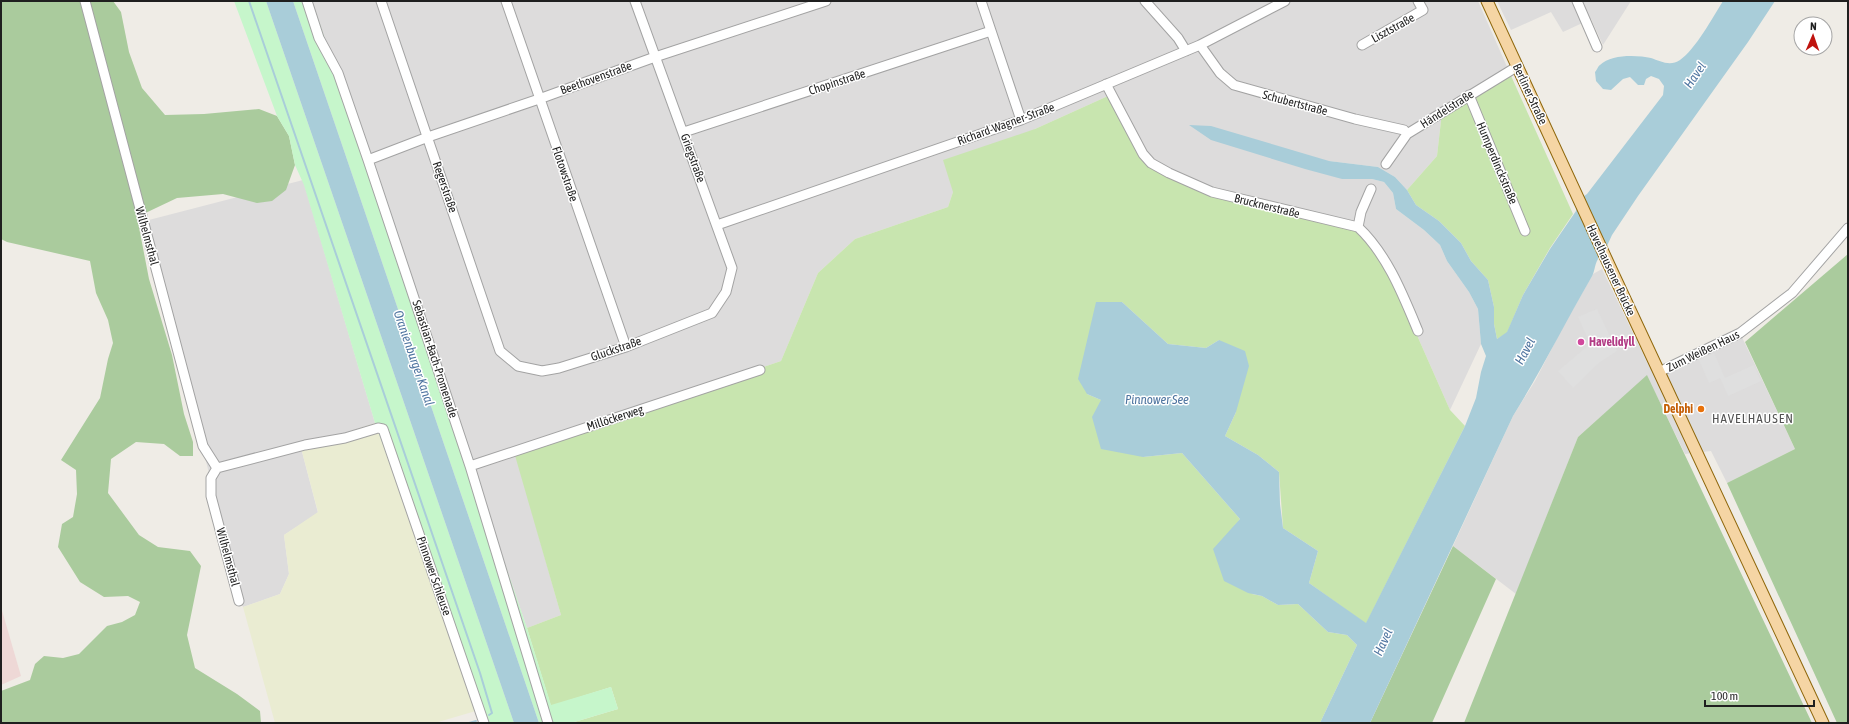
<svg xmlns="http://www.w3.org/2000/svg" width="1849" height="724" viewBox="0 0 1849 724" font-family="'Asap Condensed',sans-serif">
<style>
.residential{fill:#dddcdc}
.commercial{fill:#eed8d6}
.farmland{fill:#eaecd2}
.grass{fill:#c8e5af}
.forest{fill:#aacb9d}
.park{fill:#c6f6cb}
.parking{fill:#dfdfdf}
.water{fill:#a9cdd9}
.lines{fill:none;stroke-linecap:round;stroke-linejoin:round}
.stream{stroke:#a9cdd9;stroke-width:2}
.minor-casing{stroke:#a3a3a3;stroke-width:11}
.major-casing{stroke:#8f670b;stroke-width:13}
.minor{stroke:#fff;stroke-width:9}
.major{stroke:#f5d5a4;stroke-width:11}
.hotel-dot{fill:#d1479c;stroke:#fff;stroke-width:1.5}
.food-dot{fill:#e8710a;stroke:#fff;stroke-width:1.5}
.labels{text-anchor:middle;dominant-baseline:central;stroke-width:3;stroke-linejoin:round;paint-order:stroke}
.street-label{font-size:12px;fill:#1f1f1f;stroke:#fff}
.hotel-label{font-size:12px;font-weight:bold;fill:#b23c85;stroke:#fff;text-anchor:start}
.food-label{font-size:12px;font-weight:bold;fill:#c56008;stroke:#fff;text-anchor:end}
.water-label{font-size:13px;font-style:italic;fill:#4f75a0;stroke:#fff}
.neighbourhood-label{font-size:13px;letter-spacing:1px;fill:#525252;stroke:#fff}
</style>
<rect width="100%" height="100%" fill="#efece6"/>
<path class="residential" d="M312,1H1478L1508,69L1442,112L1437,156L1407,190L1395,177L1378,167L1329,161L1342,179H1372L1384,182L1393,193L1396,209L1424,230L1440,245L1447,261L1469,292L1478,309L1481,344L1450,410L1393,281L1355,230L1253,206L1190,188L1142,160L1108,96L1035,129L953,192L948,207L855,239L818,273L781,361L515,452L561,615L527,628Z
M1497,1H1631L1603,45L1591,19L1563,32L1551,12L1511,30Z
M303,180L375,423L301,448L318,513L284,535L289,574L280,594L243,607L145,221Z
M1602,269L1647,362L1665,375L1740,333L1795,449L1727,483L1711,451L1685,454L1647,376L1578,437L1516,594L1453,546L1513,416L1535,381L1565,323L1593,274Z"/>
<path class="commercial" d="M1,607L21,676L1,685Z"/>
<path class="farmland" d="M375,423L479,710L435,723H275L243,607L280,594L289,574L284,535L318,512L301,448Z"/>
<path class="grass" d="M1508,69L1573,214L1550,248L1523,295L1507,333L1497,339L1494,324V307L1488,280L1471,261L1461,243L1439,221L1416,205L1407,190L1437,156L1442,112Z
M1108,96L1142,160L1190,188L1253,206L1355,230L1365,237L1393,281L1450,410L1465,426L1366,624L1309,583L1318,551L1283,528L1279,472L1258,455L1225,436L1236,412L1219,340L1206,348L1168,344L1122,302L1087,394L1101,400L1143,457L1182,453L1240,519L1234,527L1252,594L1262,596L1278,605L1298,604L1328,632L1347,635L1357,645L1320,723H571L618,709L611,687L551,706L527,628L561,615L514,452L781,361L818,273L855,239L948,207L953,192L943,160L1035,129Z"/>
<path class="forest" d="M1,1H113L121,12L129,52L142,88L165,115L204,114L259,109L277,116L289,136L295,165L286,190L272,201L257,203L223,194L177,198L137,217L149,279L172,355L184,414L193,442V456H180L164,444L136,442L111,459L108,493L139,535L158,547L190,551L201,566L187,635L195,668L237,694L260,711L261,723H1V691L30,680L35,664L44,656L63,658L79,654L107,626L122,622L135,615L140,602L128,596L104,597L80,582L58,547L62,524L73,517L77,494L76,470L61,460L100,398L108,359L113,343L108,320L96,293L90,261L7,242L1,239Z
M1848,254V723H1837L1727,483L1795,449L1745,342Z
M1647,375L1812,723H1464L1578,437Z
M1453,546L1496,579L1432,723H1370Z"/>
<path class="park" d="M234,1H266L514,723H481L479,710L375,423L304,185L295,165L289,136L277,116Z
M293,1H312L527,628L551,705L611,687L618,709L571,723H539Z"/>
<path class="parking" d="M1597,309L1617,351L1600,362L1573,388L1558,371L1590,344L1578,317Z
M1714,353L1725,378L1754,365L1761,381L1728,396L1720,378L1709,383L1699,360Z"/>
<path class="water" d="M266,1H293L539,723H514Z
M1723,1H1775L1748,42L1638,196L1612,235L1607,246L1606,245L1598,257V259C1594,266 1595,272 1591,278C1565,323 1541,371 1513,416L1370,723H1320L1357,645L1347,635L1328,632L1298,604L1278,605L1262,596L1248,593L1224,581L1213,549L1240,519L1182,453L1143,457L1101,449L1092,417L1101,400L1087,394L1078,379L1096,302H1122L1168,344L1206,348L1219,340L1245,351L1249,366L1236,412L1225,436L1258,455L1279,472L1280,504L1283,528L1318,551L1309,583L1366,623L1465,426L1476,398L1481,372L1486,356L1481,344L1478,309L1469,292L1447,261L1440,245L1424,230L1396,209L1393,193L1384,182L1372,179H1342L1305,169L1211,140L1189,125L1211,126L1329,161L1378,167L1395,177L1407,190L1416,205L1439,221L1461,243L1471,261L1488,280L1494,307V324L1497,339L1507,332L1523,295L1550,249L1576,211C1577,203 1581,198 1587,194L1663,95L1664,86L1659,79L1651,76L1646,79L1644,85H1638L1630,77L1623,79L1611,90L1603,89L1596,81L1595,72C1597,70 1598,66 1600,65C1611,54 1637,55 1651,58C1660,61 1670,67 1680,60C1695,50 1713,17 1723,1Z"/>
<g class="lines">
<path class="stream" d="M249,1L480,673L492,713L489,715
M469,723L476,721"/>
<g class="minor-casing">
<path id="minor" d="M85,1L203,446L217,468
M307,1L319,38L338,73L368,160L470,466L548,723
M381,1L500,351L518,366L542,371L559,368L626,347L712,313L726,292L732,268L635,1
M506,1L626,347
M981,1L1021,120
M1145,1L1178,38L1186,51
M1577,1L1597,47
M1200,45L1220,73L1234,85L1355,119L1404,130L1407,134
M1362,45L1423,10L1418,1
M1106,84L1143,154L1151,163L1169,173L1212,192L1358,227C1387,254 1403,295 1418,331
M1469,95L1525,231
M684,132L991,31
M368,160L428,137L539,99L655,57L826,1
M1386,164L1407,134L1518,66
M717,225L1021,120L1200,45L1285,1
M1358,227L1361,212L1371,189
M1659,372L1740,333L1792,293L1848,228
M470,466L760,370
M239,601L211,496V478L217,468L305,445L345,438L378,428L383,429L484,723"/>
</g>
<g class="major-casing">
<path id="major" d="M1487,1L1610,267L1823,723"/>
</g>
<use href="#minor" class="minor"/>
<use href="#major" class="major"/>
</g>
<circle class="hotel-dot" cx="1581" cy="342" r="4"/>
<circle class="food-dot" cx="1701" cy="409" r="4"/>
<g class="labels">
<g class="street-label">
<text transform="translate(1393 28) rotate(-29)">Lisztstraße</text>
<text transform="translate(596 78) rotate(-20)">Beethovenstraße</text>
<text transform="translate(837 82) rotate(-18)">Chopinstraße</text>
<text transform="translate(1530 94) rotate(65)">Berliner Straße</text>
<text transform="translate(1295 103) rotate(15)">Schubertstraße</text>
<text transform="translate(1447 109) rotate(-32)">Händelstraße</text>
<text transform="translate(1006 124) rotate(-20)">Richard-Wagner-Straße</text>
<text transform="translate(693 158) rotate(70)">Griegstraße</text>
<text transform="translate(1497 163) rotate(67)">Humperdinckstraße</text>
<text transform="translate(565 174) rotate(71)">Flotowstraße</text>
<text transform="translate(445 187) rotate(71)">Regerstraße</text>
<text transform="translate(1267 206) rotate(14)">Brucknerstraße</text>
<text transform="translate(147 236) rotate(75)">Wilhelmsthal</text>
<text transform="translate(1611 270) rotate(65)">Havelhausener Brücke</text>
<text transform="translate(616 349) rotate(-19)">Gluckstraße</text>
<text transform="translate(1703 351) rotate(-26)">Zum Weißen Haus</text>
<text transform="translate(435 359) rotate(72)">Sebastian-Bach-Promenade</text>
<text transform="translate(615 418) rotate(-18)">Millöckerweg</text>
<text transform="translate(228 557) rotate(75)">Wilhelmsthal</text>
<text transform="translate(434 576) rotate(71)">Pinnower Schleuse</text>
</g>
<g class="hotel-label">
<text x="1589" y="342">Havelidyll</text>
</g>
<g class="food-label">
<text x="1693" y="409">Delphi</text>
</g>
<g class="water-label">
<text transform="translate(1695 75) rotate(-56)">Havel</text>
<text transform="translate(1525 351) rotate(-62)">Havel</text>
<text transform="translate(414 358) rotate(71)">Oranienburger Kanal</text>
<text x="1157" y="399">Pinnower See</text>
<text transform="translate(1383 642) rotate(-65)">Havel</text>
</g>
<g class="neighbourhood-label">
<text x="1753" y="418">HAVELHAUSEN</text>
</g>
</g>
<rect width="1849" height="724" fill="none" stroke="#1f1f1f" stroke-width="4"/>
<g transform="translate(1813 36) rotate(2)"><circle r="19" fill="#ffffff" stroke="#a5a5a5"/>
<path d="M0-3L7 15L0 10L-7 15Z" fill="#bf130e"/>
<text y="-6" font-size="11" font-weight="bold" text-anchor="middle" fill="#1f1f1f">N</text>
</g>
<path d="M1705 700v6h109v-6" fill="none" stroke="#1f1f1f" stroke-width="2"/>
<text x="1711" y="700" font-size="12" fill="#1f1f1f" stroke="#ffffff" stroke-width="3" paint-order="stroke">100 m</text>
</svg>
